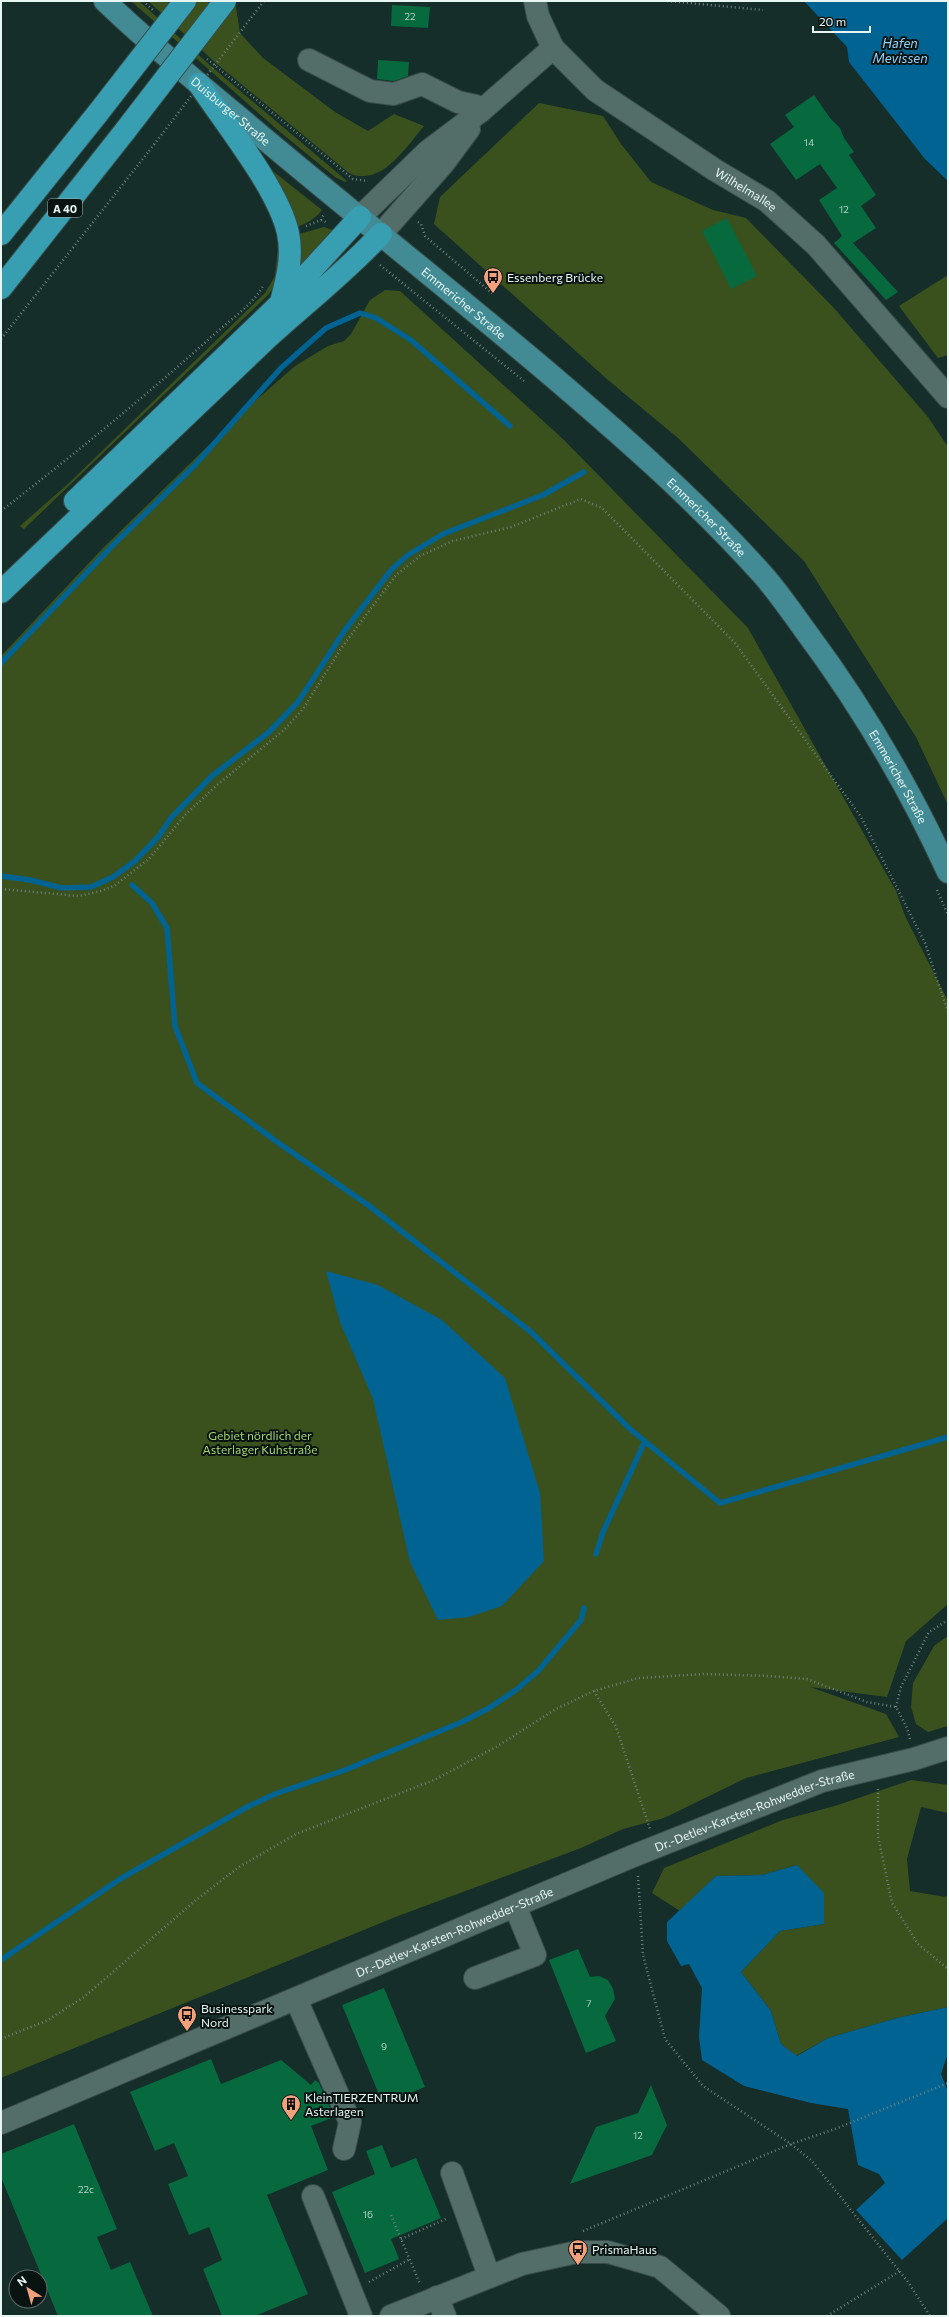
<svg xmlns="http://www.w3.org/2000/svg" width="949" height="2317" viewBox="0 0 949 2317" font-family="Commissioner,sans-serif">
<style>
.green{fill:#3b511d}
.water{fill:#006392}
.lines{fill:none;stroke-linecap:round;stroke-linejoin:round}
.stream{stroke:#006392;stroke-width:5.5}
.building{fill:#07693e}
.minor-casing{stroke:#374c49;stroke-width:24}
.major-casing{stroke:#374c49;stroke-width:24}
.highway-casing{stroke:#374c49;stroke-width:24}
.path{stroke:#6c817d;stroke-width:2.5;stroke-dasharray:1 3;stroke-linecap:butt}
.minor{stroke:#536d69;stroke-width:22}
.major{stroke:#428b94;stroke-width:22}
.highway{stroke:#379fb1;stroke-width:22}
.highway-bridge-casing{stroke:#374c49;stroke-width:24;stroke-linecap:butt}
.path-bridge{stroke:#6c817d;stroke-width:2.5;stroke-dasharray:1 3;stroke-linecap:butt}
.highway-bridge{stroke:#379fb1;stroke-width:22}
.labels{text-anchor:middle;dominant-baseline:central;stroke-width:4;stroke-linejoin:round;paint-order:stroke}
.number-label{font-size:10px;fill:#afd3c6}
.shield{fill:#091412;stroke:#a4b2b0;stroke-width:1}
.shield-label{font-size:11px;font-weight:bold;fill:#e7f6f3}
.street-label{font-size:12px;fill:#e7f6f3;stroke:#091412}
.poi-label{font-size:12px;fill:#e7f6f3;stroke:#091412;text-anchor:start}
.park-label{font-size:12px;fill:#a7d36f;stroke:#091412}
.water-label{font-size:13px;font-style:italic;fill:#96d1fa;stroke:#091412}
</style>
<rect width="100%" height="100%" fill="#152e2a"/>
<path class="green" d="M131,1H139L213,68L347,181L345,182L335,177L280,132Z
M148,1H235L240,33L263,58L335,112L368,131L394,114L424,126C406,147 381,188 349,173L217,64Z
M539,103L603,116L621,144L651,182L713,210L746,218L833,307L928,417L948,447V805L916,737L804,561L678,438L608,380L434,224L440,197Z
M269,168L322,210C315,219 307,223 297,227Z
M324,227L335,231L301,265L299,234Z
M279,239C281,259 281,278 268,295L24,529L20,526L70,482L265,293L275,276Z
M948,275V355L938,358L899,306Z
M385,290L400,291L564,440L748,628L896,891L905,916L948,1001V1604L906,1641L887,1697L810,1687L886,1714L899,1737L746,1778L664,1818L623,1829L581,1848L398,1916L1,2078V656L103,548L246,409L295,366L328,346L344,341L351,334L370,300Z
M948,1636V1726L928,1732L916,1724L911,1707L913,1683L934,1646Z
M911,1780L948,1785V1813L921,1807L907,1859L910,1891L945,1897L948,1895V2007L897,2018L828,2038L796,2056L781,2044L771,2011L741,1972L780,1931L824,1924L797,1865L762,1875L716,1876L680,1911L652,1893L664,1868L783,1820L838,1805Z"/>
<path class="water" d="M804,1H948V181L925,159L849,62L847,47Z
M326,1271L378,1285L442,1320L505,1378L540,1493L544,1561L502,1606L469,1617L438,1620L410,1562L373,1399L340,1322Z
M797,1865L824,1893V1924L780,1931L741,1972L771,2011L781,2044L797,2056L828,2038L897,2018L948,2007V2053L941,2074L948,2092V2218L902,2260L856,2210L885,2183L879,2174L858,2165L848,2109L811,2103L744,2086L702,2060L699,2037L702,1988L689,1964L681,1966L667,1941V1922L716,1876L762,1875Z"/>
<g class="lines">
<path class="stream" d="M1,663L113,545L195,465L281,368L326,328L360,313L376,318L411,340L510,426
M1,876L30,880L62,888L91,887L113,877L135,861L159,836L171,818L212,776L269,732L298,702L345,630L392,569L408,555L443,534L543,495L584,472
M132,885L152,903L167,928L175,1026L197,1083L280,1144L368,1205L531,1332L630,1429L720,1503L948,1437
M596,1554L603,1532L645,1441
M1,1960L120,1879L247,1807L275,1794L345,1770L462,1722L489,1708L516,1690L538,1671L581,1620L584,1608"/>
</g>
<path class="building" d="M392,5L430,7L428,28L391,26Z
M378,60L409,62L408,76L394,81L377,79Z
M814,95L830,118L840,128L844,138L854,152L849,155L876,195L861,206L876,228L853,243L898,292L886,300L834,243L842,236L819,200L837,188L820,164L796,180L770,144L794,127L785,115Z
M727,218L757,276L731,289L702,231Z
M578,1949L590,1977L599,1976L608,1980L613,1989L615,1999L605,2016L616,2041L586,2053L549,1960Z
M384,1988L425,2087L383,2104L342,2005Z
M211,2059L221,2084L281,2060L311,2085L315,2080L319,2083L334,2117L311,2126L328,2170L267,2195L308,2294L255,2316H222L203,2269L222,2260L209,2227L189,2235L168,2184L188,2176L174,2143L155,2151L130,2092Z
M651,2085L667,2125L652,2155L570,2184L596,2127L638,2113Z
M74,2124L117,2229L97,2237L111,2270L130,2262L153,2316H58L1,2177V2154Z
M382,2145L391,2168L416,2158L441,2218L391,2239L399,2259L365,2273L332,2192L375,2174L366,2151Z"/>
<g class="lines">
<g class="minor-casing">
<g id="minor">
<path id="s1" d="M535,1L538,16L553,48L595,90L715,170L767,201L816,245L948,397"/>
<path d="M309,60L370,91L394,94L422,84L458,102L476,106L481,111"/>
<path d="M360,217L428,151L481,111L553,48"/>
<path d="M381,234L443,164L469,129"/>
<path d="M475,1978L535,1955L515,1906"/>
<path d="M296,1999L350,2122L344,2149"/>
<path id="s2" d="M1,2123L633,1856L822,1781L914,1759L948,1748"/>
<path d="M452,2173L489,2276"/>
<path d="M313,2196L361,2316"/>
<path d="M437,2297L445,2316"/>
<path d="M391,2316L522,2264L577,2252H608L660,2267L719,2316"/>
</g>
</g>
<g class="major-casing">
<g id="major">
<path id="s3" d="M105,1C146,41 191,77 235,114C335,199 438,280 539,365C617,431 695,499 763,575C778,592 791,611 804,629C860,704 909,787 948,872"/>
</g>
</g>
<g class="highway-casing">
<path id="highway" d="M199,84C225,123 279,190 288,233C293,257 287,279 281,302
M1,234L98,113
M1,288L125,131
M75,501L281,303L360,217
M1,592C88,509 175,425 263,342C302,306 345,273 381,234"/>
</g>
<path class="path" d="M143,1L153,10
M667,1L763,10
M207,59L353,179L368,181
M321,220L328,223
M418,222L421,224L425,236L493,294
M306,226L321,220L324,214
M380,265L524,381
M1,339L149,151
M1,511C72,456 142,399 209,339C225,324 253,305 263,286
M1,889L79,896L101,891L114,886L149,859L185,815L217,785L284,730L303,709L342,647L396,575L420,556L453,541L511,527L581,499L602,508L735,643L861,817L925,943L948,1012
M937,890L948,915
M594,1691L616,1727L650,1829
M896,1707L901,1687L929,1632L948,1620
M878,1789V1836L892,1903L918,1944L948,1969
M638,1876L643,1955L665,2039L703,2086L791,2144L812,2161L908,2282L930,2316
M1,2039L48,2020L84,1997L196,1900L239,1867L296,1834L434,1780L496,1747L556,1709L594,1691L638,1678L703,1674L769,1676L807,1679L867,1702L896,1707L907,1728L910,1739
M391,2215L420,2284
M583,2231L791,2144L835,2129L948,2083
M401,2239L448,2218
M369,2282L410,2259
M827,2316L900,2271"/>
<use href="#minor" class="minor"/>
<use href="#major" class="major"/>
<use href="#highway" class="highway"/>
<g class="highway-bridge-casing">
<path id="highway-bridge" d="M98,113L185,1
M125,131L225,1"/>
</g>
<path class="path-bridge" d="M149,151L264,1"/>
<use href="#highway-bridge" class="highway-bridge"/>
</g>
<defs>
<g id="bus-pin" transform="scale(1)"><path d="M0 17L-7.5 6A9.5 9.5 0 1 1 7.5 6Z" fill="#f1a17c" stroke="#091412"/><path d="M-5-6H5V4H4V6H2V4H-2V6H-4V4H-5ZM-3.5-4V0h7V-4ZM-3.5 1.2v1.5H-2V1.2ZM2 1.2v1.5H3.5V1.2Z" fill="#111"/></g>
<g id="building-pin" transform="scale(1)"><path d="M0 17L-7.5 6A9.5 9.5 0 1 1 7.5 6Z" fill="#f1a17c" stroke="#091412"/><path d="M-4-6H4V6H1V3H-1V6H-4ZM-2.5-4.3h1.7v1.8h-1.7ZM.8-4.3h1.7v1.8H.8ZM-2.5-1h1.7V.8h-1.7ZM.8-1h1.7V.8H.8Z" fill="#111"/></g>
</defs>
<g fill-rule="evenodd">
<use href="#bus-pin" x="493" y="277"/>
<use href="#bus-pin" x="187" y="2015"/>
<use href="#building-pin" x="291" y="2104"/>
<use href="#bus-pin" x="578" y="2249"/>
</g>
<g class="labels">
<g class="number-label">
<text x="410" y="16">22</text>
<text x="809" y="142">14</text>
<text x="844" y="209">12</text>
<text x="589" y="2003">7</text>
<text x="384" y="2046">9</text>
<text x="638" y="2135">12</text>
<text x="86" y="2189">22c</text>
<text x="368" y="2214">16</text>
</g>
<rect class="shield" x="48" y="199" width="34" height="18" rx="3"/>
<g class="shield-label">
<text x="65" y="208">A 40</text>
</g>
<g class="street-label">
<text stroke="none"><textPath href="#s3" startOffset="167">Duisburger Straße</textPath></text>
<text stroke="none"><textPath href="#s1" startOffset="291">Wilhelmallee</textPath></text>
<text stroke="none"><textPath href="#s3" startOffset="469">Emmericher Straße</textPath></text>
<text stroke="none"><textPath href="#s3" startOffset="793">Emmericher Straße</textPath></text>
<text stroke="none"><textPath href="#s3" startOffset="1117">Emmericher Straße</textPath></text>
<text stroke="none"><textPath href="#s2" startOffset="816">Dr.-Detlev-Karsten-Rohwedder-Straße</textPath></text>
<text stroke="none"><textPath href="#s2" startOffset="492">Dr.-Detlev-Karsten-Rohwedder-Straße</textPath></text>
</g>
<g class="poi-label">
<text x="507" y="277">Essenberg Brücke</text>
<text x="201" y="2008">Businesspark<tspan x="201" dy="14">Nord</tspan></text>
<text x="305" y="2097">KleinTIERZENTRUM<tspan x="305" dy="14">Asterlagen</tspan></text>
<text x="592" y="2249">PrismaHaus</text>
</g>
<g class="park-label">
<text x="260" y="1435">Gebiet nördlich der<tspan x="260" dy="14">Asterlager Kuhstraße</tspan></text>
</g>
<g class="water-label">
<text x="900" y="43">Hafen<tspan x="900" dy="15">Mevissen</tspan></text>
</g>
</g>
<rect width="949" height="2317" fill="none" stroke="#e7f6f3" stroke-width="4"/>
<g transform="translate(28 2289) rotate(323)"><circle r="19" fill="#091412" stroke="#626e6c"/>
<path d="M0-3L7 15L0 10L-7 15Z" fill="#f1a17c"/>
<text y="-6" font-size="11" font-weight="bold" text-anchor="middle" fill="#e7f6f3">N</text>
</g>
<path d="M813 26v6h57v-6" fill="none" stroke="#e7f6f3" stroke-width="2"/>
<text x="819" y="26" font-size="12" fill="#e7f6f3" stroke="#091412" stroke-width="3" paint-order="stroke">20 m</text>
</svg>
